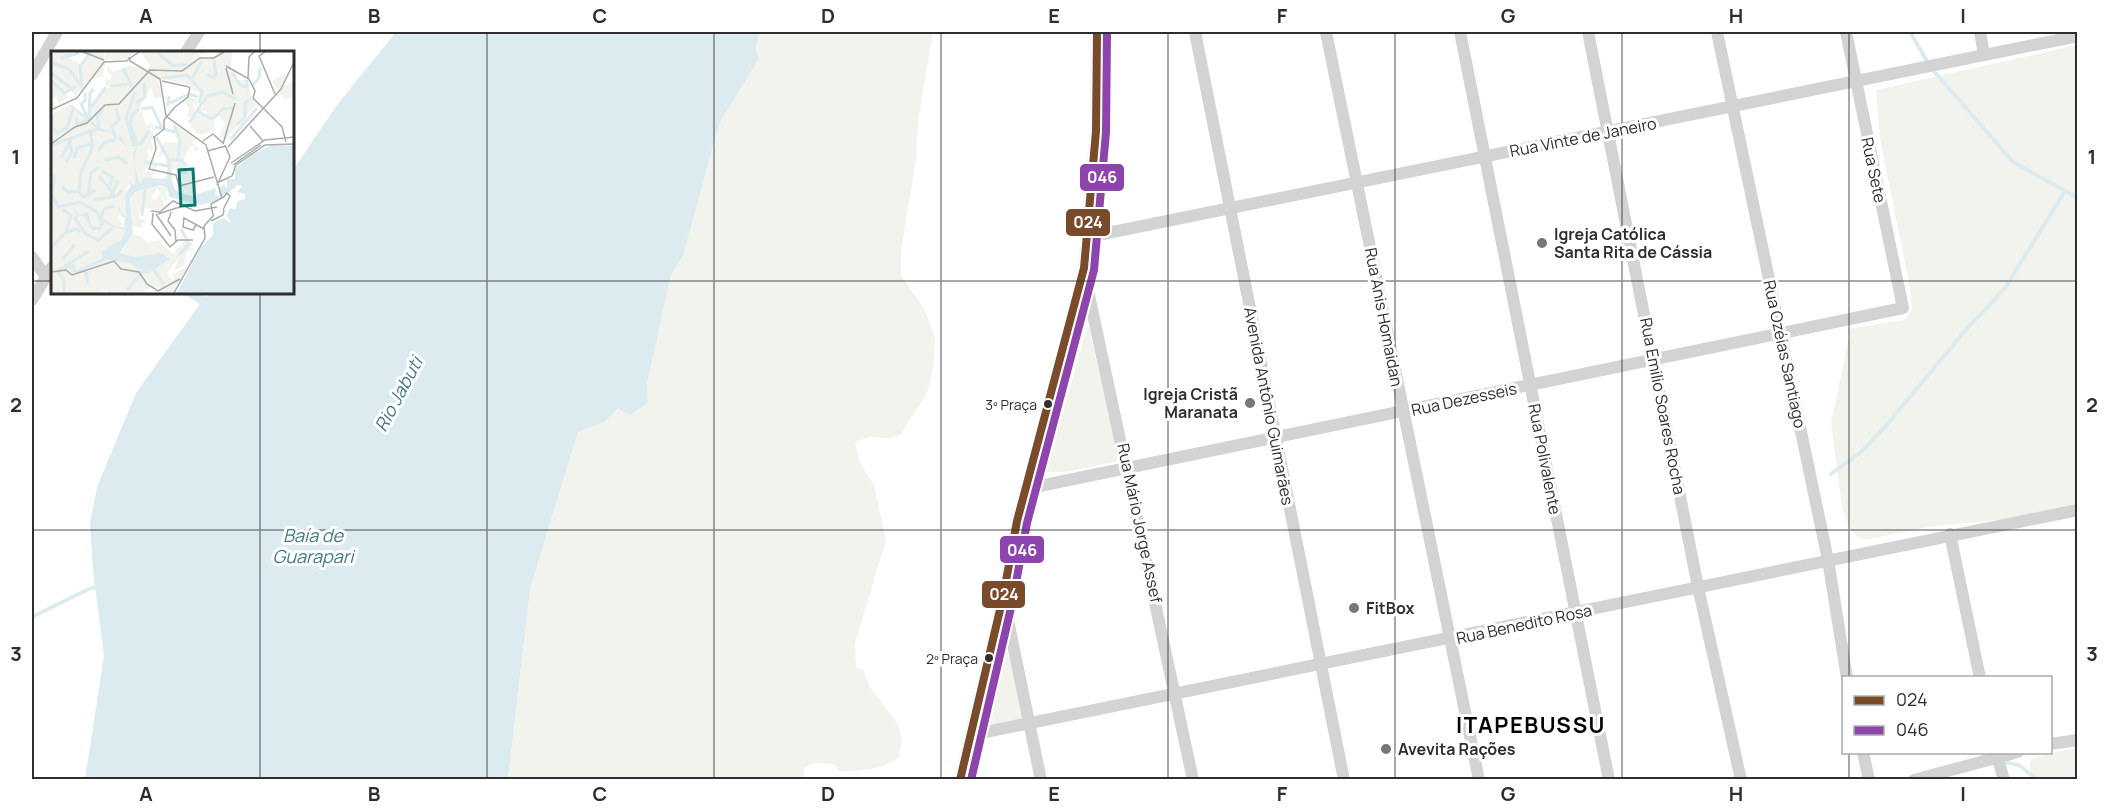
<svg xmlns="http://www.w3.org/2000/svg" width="2109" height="811" viewBox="0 0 2109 811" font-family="Manrope,sans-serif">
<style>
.green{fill:#f1f3ec}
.water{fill:#dbebef}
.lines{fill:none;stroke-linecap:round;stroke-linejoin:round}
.stream{stroke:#dbebef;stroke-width:4}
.minor{stroke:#d3d3d3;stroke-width:12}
.bus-1-casing{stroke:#fff;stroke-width:12}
.bus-2-casing{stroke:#fff;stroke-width:12}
.bus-1{stroke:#7a4b2a;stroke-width:8}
.bus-2{stroke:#8e44ad;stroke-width:8}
.grid{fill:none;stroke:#2e2e2e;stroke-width:1.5;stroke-opacity:0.55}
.poi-dot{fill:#777;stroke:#fff;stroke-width:2}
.bus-dot{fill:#2e2e2e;stroke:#fff;stroke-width:2}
.labels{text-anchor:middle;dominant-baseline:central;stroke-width:6;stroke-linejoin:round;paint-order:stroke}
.bus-label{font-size:14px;fill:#2e2e2e;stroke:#fff;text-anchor:end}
.street-label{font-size:16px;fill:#2e2e2e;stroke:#fff}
.poi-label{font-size:16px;font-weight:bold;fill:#2e2e2e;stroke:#fff;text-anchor:start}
.water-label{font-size:18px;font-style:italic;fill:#437988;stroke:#fff}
.district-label{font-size:22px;font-weight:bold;letter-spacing:1.5px;fill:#000;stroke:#fff}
.inset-river{fill:none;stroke:#dbebef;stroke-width:3}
.inset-road{fill:none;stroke:#ababab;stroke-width:1.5}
.view{fill:#0f766e;fill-opacity:0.15;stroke:#0f766e;stroke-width:3}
.inset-edge{fill:none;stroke:#2e2e2e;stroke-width:3}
.line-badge{stroke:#fff;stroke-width:2}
.badge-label{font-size:16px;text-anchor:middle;font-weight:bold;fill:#fff}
.neatline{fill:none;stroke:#2e2e2e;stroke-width:2}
.grid-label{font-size:20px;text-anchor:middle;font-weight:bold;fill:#2e2e2e}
</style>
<rect width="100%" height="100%" fill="#fff"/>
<path class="green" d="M759,32H933L918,121L916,160L901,251V276L925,310L935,338L933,370L927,393L900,435L890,438L869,437L855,442L859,461L874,485L886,540L855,643L856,668L863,669L870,687L897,723L902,738L899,758C881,770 860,771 839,771L834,764L814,763L804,768L803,779L508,780L530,589L578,432L605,421L619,409L648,402L647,384L671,275L683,256L719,124L758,60L756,47Z
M2077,45V507L2037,516L1928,527L1864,540L1857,537L1849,527L1842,507L1831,422L1849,339L1848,329L1905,320L1912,309L1910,288L1880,139L1876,90Z
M1088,324L1119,461L1065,472H1046Z
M1005,641L1024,719L980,726Z
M2077,747V779H2031L2030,759Z"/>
<path class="water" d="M396,32H759L756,47L758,60L719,124L683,256L671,275L647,384L648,402L630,415L618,409L605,421L578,432L530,589L508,779H85L104,656L93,571L90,523L97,487L136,393L200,304L182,293H199L207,297L210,292H292L293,170L337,105Z"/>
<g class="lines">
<path class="stream" d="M1910,32L1928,63
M1932,69L2013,162L2078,198
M1831,474L1862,451L1885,427L1964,332L2005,288L2065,191
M32,617L91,588L99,587
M2003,761L2020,766L2038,780"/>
<path class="minor" d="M1195,32L1344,780
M1326,32L1479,780
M1460,32L1609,780
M1588,32L1698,587L1741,780
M1717,32L1828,560L1847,678
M1980,32L1984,55
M186,52L199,32
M32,75L57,32
M1088,237L2078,36
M32,257L46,277
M1084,272L1193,780
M32,300L52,267
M1025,489L1903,308L1846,32
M1950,534L1980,678
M1004,601L1041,780
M971,735L2078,510
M2050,744L2078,740
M1863,752L1869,780
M1996,752L2004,780
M960,780L1003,597L1017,521L1070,327L1084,268L1096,131L1097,32
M1914,780L2018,752"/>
<g class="bus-1-casing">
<path id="bus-1" d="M960,780L1003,597L1017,521L1084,268L1096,131L1097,32"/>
</g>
<g class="bus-2-casing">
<path id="bus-2" d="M971,780L1013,599L1027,523L1094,270L1106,132L1107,32"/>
</g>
<use href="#bus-1" class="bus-1"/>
<use href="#bus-2" class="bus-2"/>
</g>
<path class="grid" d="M260,32V52M487,32V780M714,32V780M941,32V780M1168,32V780M1395,32V780M1622,32V780M1849,32V678M32,281H52M292,281H2078M260,292V780M32,530H2078M1849,752V780"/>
<g class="poi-dot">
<circle cx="1542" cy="243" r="6"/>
<circle cx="1250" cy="403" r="6"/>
<circle cx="1354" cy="608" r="6"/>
<circle cx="1386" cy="749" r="6"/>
</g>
<g class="bus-dot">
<circle cx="1048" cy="404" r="5"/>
<circle cx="989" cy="658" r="5"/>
</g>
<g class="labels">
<g class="bus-label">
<text x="1037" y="404">3º Praça</text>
<text x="978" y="658">2º Praça</text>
</g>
<g class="street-label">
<text transform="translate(1583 137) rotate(-11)">Rua Vinte de Janeiro</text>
<text transform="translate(1874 170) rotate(78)">Rua Sete</text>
<text transform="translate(1384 317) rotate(79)">Rua Anis Homaidan</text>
<text transform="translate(1785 354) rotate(78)">Rua Ozéias Santiago</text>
<text transform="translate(1464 399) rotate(-12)">Rua Dezesseis</text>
<text transform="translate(1269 406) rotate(79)">Avenida Antônio Guimarães</text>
<text transform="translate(1663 406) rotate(79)">Rua Emilio Soares Rocha</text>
<text transform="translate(1545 459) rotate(79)">Rua Polivalente</text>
<text transform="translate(1140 523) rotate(78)">Rua Mário Jorge Assef</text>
<text transform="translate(1524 624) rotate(-12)">Rua Benedito Rosa</text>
</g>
<g class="poi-label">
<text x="1554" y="234">Igreja Católica<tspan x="1554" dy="18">Santa Rita de Cássia</tspan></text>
<text x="1238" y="394" text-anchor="end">Igreja Cristã<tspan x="1238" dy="18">Maranata</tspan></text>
<text x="1366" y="608">FitBox</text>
<text x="1398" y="749">Avevita Rações</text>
</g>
<g class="water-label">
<text transform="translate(398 394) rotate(-62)">Rio Jabuti</text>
<text x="313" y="535">Baía de<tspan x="313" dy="21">Guarapari</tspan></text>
</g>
<g class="district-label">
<text x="1531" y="725">ITAPEBUSSU</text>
</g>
</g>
<g transform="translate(51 51)">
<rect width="243" height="243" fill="#fff"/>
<path d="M4,1L27,2H21L19,8L30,13L37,1H53V6L55,1H82L78,8L55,9L52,26H44L25,44L14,37L17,46L7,53L6,45L1,49L5,56L0,57V33L3,32L0,5ZM89,1H104L110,5L108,1H132V6L134,1H152L153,4L147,2L151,7L160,8L167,1H181L180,15L187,25L185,29H196L201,46L209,56L205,54L175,88L168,86L174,73L167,64L163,69L164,80L148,84L139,75L142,67L136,65L138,57L133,50L137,45L146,49L145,54L141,51L146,63L157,65L155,59L151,61L148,59L153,56L149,38L143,40L139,34L107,27L111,46L103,47L100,36L86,62L91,61L95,74L100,71L105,78L97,77L103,81L100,90L102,97L100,101L96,96L98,114L91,121L99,120L100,124L102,113L107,115L101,127H94L90,134L83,115L86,133L79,132L74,143L75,165H66L71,173L75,166V175H62L52,169L48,176L41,175L38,162L31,164L41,179L46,180L54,172L61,176L75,179L70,189L49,205L78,212L96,223L117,205L85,206L70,202L81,183L90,185L96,192L110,189V193L122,202L134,190L141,191V195L134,194L143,198L135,201L133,215L123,219L128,206L116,222L123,230L122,223L136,216L145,198L124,242H107L112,237L102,236L94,227L101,237L93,239L96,242H56L57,238L51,242L53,235L50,242H0V63L19,54L31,63L39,59L49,42L59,36L54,35L55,27L59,30L61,24L56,20L57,13L62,21L78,15L96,18L99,14ZM234,22L233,34L243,31V46L234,49L221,30ZM126,74L146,87L140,91L148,97L146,101L142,98L145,94L140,95L136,101L133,109L137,123H130L128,116L121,119L123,134L112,127L118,122L113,101L109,106L103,105L108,104L113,91L127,92L124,81L119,84ZM108,134L119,140H115L117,148L114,150L107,137L100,146L104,149L110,143L114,156L108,160L92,156L87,167L95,169L94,173L91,172L90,177L81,175L80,143Z" fill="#f1f3ec"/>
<path d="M18,54L0,63L18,54H21L50,78L58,80L69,88L68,83L76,95L79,94H86L83,113L89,133L93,127L119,128L125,140L140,145L165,137L164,144L169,145L168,137L173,133L176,138V128H184V118L200,104L221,94L243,95V242H126L150,196L162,184V172L173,167L180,173L176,164L179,157L185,158L187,150L194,148V143L186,141L191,135L187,134L169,149L150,154L118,146L117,138L110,134L84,141L79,147L82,182L69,202L85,206L109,202L119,208L96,223L78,212L51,208V200L70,189L75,179L61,176L54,172L49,179H41L32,165L25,164L22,158L13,159L22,158L27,164L37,161L41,175L48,176L52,167L62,175L74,176L75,166L73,167L69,161L67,156L65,155L68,156L70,163L75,165L74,143L80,135L78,131L83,134L85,130L82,102L85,95H75L58,81L49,80Z" fill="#dbebef"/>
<path class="inset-river" d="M106,1L122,15L136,13M10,7L28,2M0,11L18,18L29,34M72,17L81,36M181,21L190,35L196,36V29M0,22L21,38M156,23L160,26L165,24L163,10M112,27L136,24L151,41L148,52M141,27L151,10M0,29L13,42L26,35M60,35L78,33M201,35L208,27L209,16M31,37L29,15L40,1M34,42V50L30,53L36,66M118,45L117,53L138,43L147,46M85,52L94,46L93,32M40,56L55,36M147,56L148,61L162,68M90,58L101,56L111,77M1,63V77L8,83M25,67L26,73L37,68M163,67L172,58L182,57M38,68L39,42L43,38M138,72L156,45L171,41L185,48M123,74L129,88L127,108M186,74L194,66V52L200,48M48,76L46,66L52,59M104,76L125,81M9,80L16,77L23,56M64,86L61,75L68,69L65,57M105,86L118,109V130M180,88L206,57M83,92L90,93L98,80M86,92L79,74L81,64L88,58M1,94L49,77M83,94L75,67L84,41M47,100L53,92L65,88M10,107L20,89M23,107L26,97L40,93M119,108L131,110L136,115M54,109L68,106L76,113M15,111L21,101L19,94M93,111L117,115M51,120L61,126L59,135M48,125L61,141M11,136L17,141L28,140L32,146L45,139M28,140L30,121L41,98L40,80M1,144L7,156L29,151L46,161L49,168L54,157L64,155M37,144L40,122L48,116M60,146L67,129M42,149L66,145L71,139M0,150L4,124M12,159L20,164L15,181M26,165L24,168L35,183L47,189L62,177M91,165L94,139M0,197L15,181L26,178L29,181M128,204L138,193L130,178M12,208L24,193M13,216L38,200M29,217L35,222L37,232M7,218L23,215V221M103,219L113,234M6,220L13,229V242M25,221L58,206M76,239L92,220"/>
<path class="inset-road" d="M32,1L53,9M214,1L208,5L224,43M78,6L79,10L109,28L115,65L155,94L171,147L160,153L162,164M175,15L198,28L204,40L202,47L231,76L235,91M175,17L182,43M197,27L198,6L203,1M111,30L138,36M0,59L26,47L53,11L75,10L88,1M199,75L212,90M103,85L105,98L98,118L125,124L128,135L163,126M102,87L113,78V69L124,56L137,46L139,36M152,90L162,83L173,93M0,93L24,76L36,72L54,54L68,53L99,19L131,20L149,7H163L173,1M172,93L184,52M177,96L230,38L243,11M156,100L175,95M180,112L214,89L243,86M182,114L210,94M168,131L181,125L185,114L214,94L243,93M166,134L179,106L174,94M172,147L176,142L179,145L172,159M100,160L109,161L122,150L144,160L166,156M120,161L117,170L124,179L125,191M102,162L101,173L119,196L127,189H142M105,163L120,185M107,163L135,154M160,170L172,164L173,159M145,174L142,179L132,176L133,167L153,178M0,221L15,219L21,224L63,210L70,218L88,221L96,233L107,240L129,228M123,242L154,187L153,175L163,164"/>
<path class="view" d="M142,118L144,154L130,155L128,119Z"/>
<rect width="243" height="243" class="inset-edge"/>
</g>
<g class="line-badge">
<rect x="1079" y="163" width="46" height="29" rx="6" fill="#8e44ad"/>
<rect x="1065" y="208" width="46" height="29" rx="6" fill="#7a4b2a"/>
<rect x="999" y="535" width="46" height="29" rx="6" fill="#8e44ad"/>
<rect x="981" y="580" width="45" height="29" rx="6" fill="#7a4b2a"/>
</g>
<g class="badge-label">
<text x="1102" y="183">046</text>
<text x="1088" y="228">024</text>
<text x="1022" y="556">046</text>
<text x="1004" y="600">024</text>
</g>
<rect width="2109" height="811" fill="none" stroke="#ffffff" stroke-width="66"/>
<rect x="1842" y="676" width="210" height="78" fill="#ffffff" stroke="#ababab" stroke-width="1.5"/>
<rect x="1854" y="696" width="30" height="9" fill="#7a4b2a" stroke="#ababab" stroke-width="1.5"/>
<text x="1896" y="706" font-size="18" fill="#2e2e2e">024</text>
<rect x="1854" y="726" width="30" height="9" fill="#8e44ad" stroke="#ababab" stroke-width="1.5"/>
<text x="1896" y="736" font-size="18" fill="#2e2e2e">046</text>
<rect x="33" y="33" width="2043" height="745" class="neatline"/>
<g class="grid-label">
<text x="146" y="23">A</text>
<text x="374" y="23">B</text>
<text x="600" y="23">C</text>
<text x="828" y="23">D</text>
<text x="1054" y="23">E</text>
<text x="1282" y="23">F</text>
<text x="1508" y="23">G</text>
<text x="1736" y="23">H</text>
<text x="1963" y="23">I</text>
<text x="16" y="164">1</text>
<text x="2092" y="164">1</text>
<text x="16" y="412">2</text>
<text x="2092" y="412">2</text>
<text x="16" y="661">3</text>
<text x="2092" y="661">3</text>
<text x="146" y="801">A</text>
<text x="374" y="801">B</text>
<text x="600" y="801">C</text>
<text x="828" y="801">D</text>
<text x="1054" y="801">E</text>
<text x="1282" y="801">F</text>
<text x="1508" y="801">G</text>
<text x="1736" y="801">H</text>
<text x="1963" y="801">I</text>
</g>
</svg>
